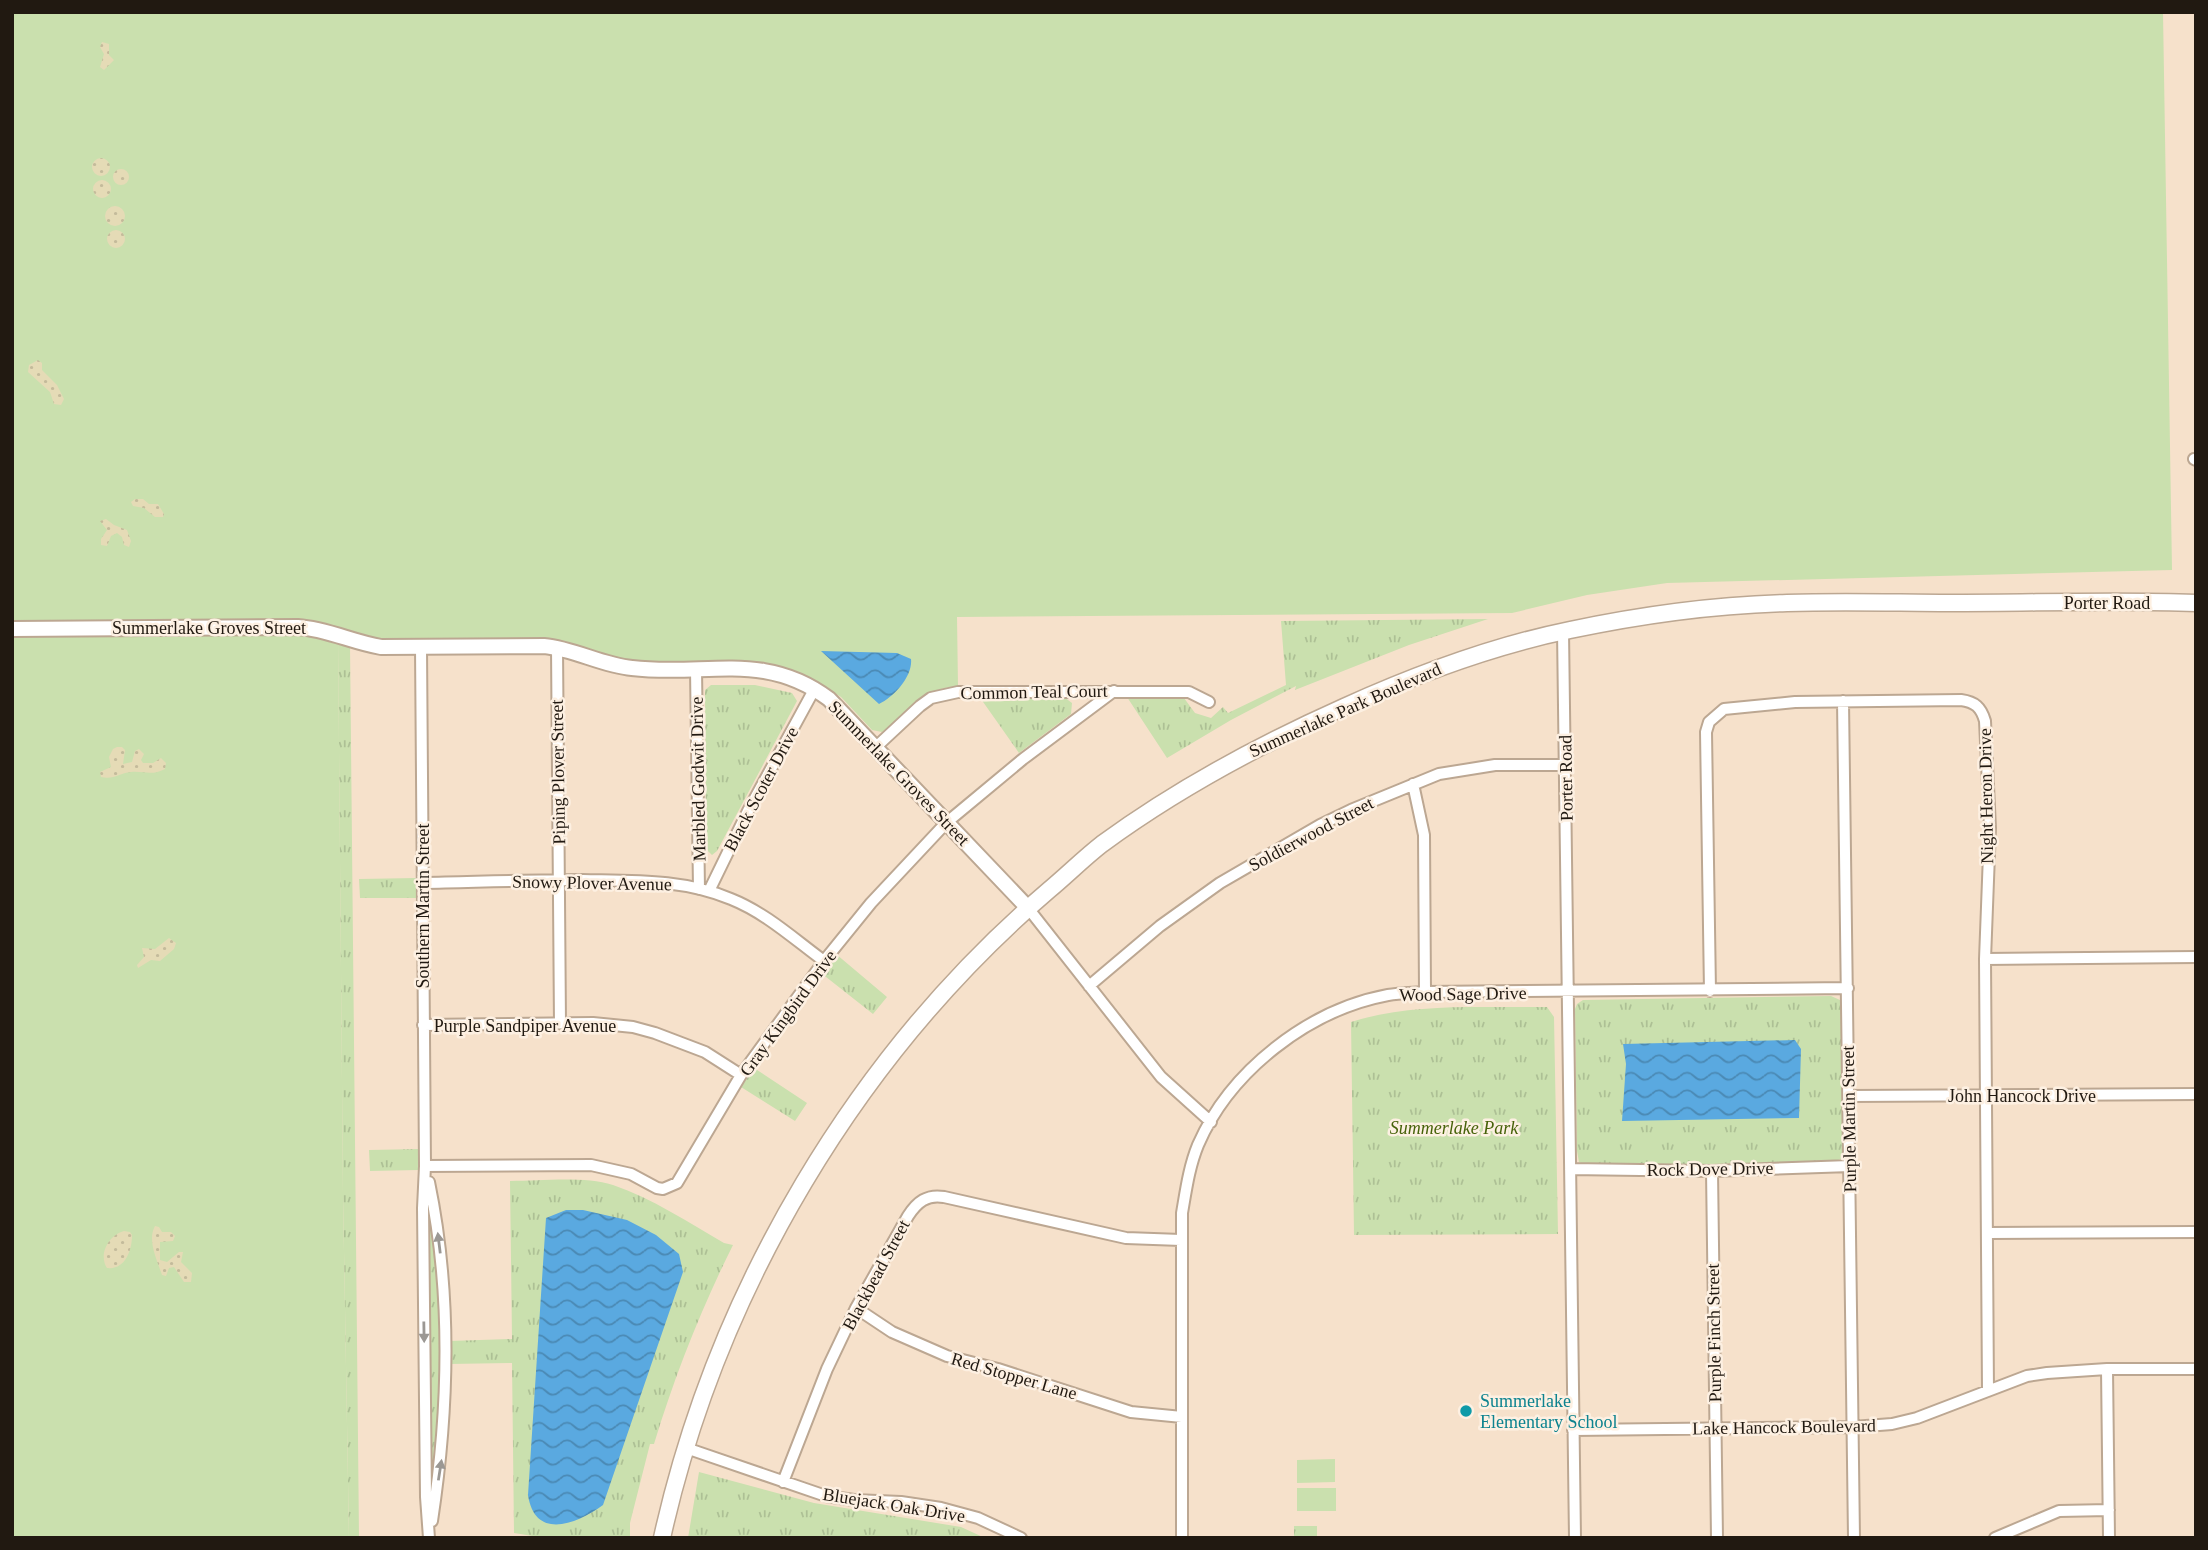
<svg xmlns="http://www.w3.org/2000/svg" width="2208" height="1550" viewBox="0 0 2208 1550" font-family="Georgia,serif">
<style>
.grass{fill:#cae0ae}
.sand{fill:url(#sand-dots)}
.park{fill:url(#park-tufts)}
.water{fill:url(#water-waves)}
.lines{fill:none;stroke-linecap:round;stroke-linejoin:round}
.minor-casing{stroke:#bca792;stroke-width:14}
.tertiary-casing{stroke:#bca792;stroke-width:18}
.secondary-casing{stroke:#bca792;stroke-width:19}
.minor{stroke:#fff;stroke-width:10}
.tertiary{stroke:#fff;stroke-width:14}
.secondary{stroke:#fff;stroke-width:16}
.oneway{fill:#9b9894}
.culture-dot{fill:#0f9aa8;stroke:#fdf0e2;stroke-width:2.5}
.labels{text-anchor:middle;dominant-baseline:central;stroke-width:5;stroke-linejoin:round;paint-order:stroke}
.street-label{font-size:18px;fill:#211911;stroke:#fdf0e2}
.park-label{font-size:18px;font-style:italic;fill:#466209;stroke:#fdf0e2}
.culture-label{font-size:18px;fill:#0d838f;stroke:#fdf0e2;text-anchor:start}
</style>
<defs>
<pattern id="sand-dots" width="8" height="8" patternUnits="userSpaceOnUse" patternTransform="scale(1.75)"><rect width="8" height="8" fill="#e5dbb6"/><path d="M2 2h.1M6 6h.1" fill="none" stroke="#c4bb9b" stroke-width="1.8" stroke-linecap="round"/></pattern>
<pattern id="park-tufts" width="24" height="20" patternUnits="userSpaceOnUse" patternTransform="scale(1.75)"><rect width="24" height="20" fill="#cae0ae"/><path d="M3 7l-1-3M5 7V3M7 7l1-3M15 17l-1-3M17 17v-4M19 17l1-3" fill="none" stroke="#adc095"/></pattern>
<pattern id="water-waves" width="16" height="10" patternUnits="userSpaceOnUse" patternTransform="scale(1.75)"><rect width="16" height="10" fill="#5aa9e0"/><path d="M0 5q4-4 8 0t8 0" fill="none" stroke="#4a89b4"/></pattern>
</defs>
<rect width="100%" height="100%" fill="#f6e1cb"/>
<path class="grass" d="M12,12H2163L2172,570L1667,583L1587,595L1512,613L957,617L958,686C915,690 912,713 882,732L872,730L841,697L819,683L797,672L770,665L745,662H630L558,642L378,640L338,630L343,1194L349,1538H12Z
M1335,1459V1482L1297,1483V1460Z
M1297,1488H1336V1511H1297Z"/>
<path class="sand" d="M102,42L109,44V55L114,60L104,70L100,67L104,54L100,47Z
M92 167a9 9 0 1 1 18 0a9 9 0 1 1-18 0Z
M113 177a8 8 0 1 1 16 0a8 8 0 1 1-16 0Z
M93 189a9 9 0 1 1 18 0a9 9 0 1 1-18 0Z
M105 216a10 10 0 1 1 20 0a10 10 0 1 1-20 0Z
M107 239a9 9 0 1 1 18 0a9 9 0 1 1-18 0Z
M38,360L42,363V370L57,385L64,399L61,405L54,404L50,392L28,372L29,365Z
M135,499H143L149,504H158L164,514L163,517H155L144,508L133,506L131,502Z
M106,519L114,525L127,530L131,541L129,547L124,545L122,537L117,533L111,536L107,546L101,545V539L107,530L100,521Z
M117,747H122L125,750L123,764L132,762L135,751L139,749L144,754L141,760L143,763H153L161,758L166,763L165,769C152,776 145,771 131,772C119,773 114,780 101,777L100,772L111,767L109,757L113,749Z
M169,938L176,943L174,949L160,961L151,960L138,968L137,965L144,957L142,948L155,949Z
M155,1226L159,1227L162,1232H171L175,1236L173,1241L160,1242V1260L167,1262L179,1252H183L181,1262L192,1273L191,1282H184L174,1267L169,1268L166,1276L162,1275C157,1260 147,1240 155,1226Z
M124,1231L130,1232L132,1235C132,1251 125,1270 107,1268C98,1254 109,1235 124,1231Z"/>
<path class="park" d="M1488,619L1409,645L1295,690L1296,686L1231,720L1167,758L1127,697L1184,698L1195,713L1211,718L1223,707L1228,713L1286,685L1281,621Z
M338,640L350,644L359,1538H349L343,1194Z
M711,685H755L792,693L797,701L717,851L712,855L706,849L705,690Z
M1064,697L1072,703L1071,714L1019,753L981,699Z
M416,878V898H360L359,879Z
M836,954L887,997L873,1014L821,973Z
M1831,996L1840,1000L1842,1006L1843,1149L1841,1159L1833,1162L1587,1166L1579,1162L1577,1151L1575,1009L1577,1004L1583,1000Z
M1547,1007L1554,1017L1558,1234L1354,1235L1351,1022C1414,1002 1482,1008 1547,1007Z
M754,1068L807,1103L795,1121L741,1087Z
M419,1149V1170L370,1171L369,1150Z
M510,1181C541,1181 584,1176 613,1185C652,1198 689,1223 724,1243L733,1245C701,1309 675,1375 654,1444H650L630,1523V1538H545L514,1533L512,1363L449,1364V1341L512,1339Z
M427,1206H430C439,1284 445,1362 439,1441C437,1460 433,1480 430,1499Z
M699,1472L814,1503L961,1527L985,1538H688Z
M1294,1526H1317V1538H1294Z"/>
<path class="water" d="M821,651L897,653L911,659C913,676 894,697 879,704Z
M1795,1040L1801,1049L1799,1118L1622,1121L1626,1064L1623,1044Z
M566,1210H583L627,1220L656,1235L679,1254L683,1272L603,1505C577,1524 535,1541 528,1495L546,1218Z"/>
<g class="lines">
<g class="minor-casing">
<path id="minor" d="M2194,459L2196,460
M1563,631L1575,1538
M421,647L425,1166L423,1208L426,1497L429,1538
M557,647L560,1023
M696,669L699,889
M1843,701L1854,1538
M876,747L920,706L931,698L958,692H1189L1209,702
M1413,784L1424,835L1425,992
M423,883C476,882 530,880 583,880C634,881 684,879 731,899C766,913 794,939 824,961
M709,891L748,811L815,688
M1028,908L1161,1077L1211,1122
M1985,959L2196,957
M1089,986L1160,926L1220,883L1320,825L1351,810L1439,774L1495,765H1565
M1710,991L1706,732L1709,722L1724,709L1795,702L1961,700C1975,702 1981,707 1985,721L1990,828L1985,959L1988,1391
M423,1025L593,1023L633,1027L655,1033L705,1052L741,1075
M1849,1096L2196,1094
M425,1166L591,1165L631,1174L657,1188L663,1189L677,1183L741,1075L824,961L871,903L946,823L1023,759L1114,691
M1570,1169L1712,1171L1850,1166
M1712,1171L1717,1538
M429,1182C452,1293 449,1409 432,1521
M1988,1233L2196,1232
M856,1308L892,1332L947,1356L998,1369L1131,1412L1182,1417
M2107,1369L2109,1538
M1573,1430L1853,1427L1892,1424L1917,1418L2027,1376L2047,1373L2107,1369H2196
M686,1448L826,1496L854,1500L901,1502L941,1508L978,1518L1021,1538
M783,1482L827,1369L856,1308L908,1216C917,1202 927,1194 944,1197L1126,1238L1181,1240
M1182,1538V1213C1186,1190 1189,1167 1198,1145C1230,1071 1308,1010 1388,995C1400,993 1413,993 1425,992L1848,988
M1995,1538L2059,1511L2109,1510"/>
</g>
<g class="tertiary-casing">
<path id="tertiary" d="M12,629L298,627C327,629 352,642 381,647L544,646C575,649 601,665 632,668C705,677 764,650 829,699L1028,908"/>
</g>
<g class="secondary-casing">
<path id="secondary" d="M662,1538C717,1290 856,1055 1049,890C1067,875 1084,858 1102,844C1177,789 1259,745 1344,707C1417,674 1492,646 1570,630C1641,615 1714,605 1787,603C1844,601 1900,603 1957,603C2036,603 2116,600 2196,603"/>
</g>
<use href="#minor" class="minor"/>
<use href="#tertiary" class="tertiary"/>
<use href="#secondary" class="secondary"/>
</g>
<defs><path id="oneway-solid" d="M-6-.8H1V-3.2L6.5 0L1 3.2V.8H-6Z" transform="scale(1.75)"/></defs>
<g class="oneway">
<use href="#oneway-solid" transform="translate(439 1243) rotate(-97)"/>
<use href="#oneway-solid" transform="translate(424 1332) rotate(89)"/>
<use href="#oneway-solid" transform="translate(440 1470) rotate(-81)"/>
</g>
<circle class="culture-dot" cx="1466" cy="1411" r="7"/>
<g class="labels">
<g class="street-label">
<text x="2107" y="603">Porter Road</text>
<text x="209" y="628">Summerlake Groves Street</text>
<text transform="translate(1034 692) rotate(-1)">Common Teal Court</text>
<text transform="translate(1345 710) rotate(-24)">Summerlake Park Boulevard</text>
<text transform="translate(558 772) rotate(-91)">Piping Plover Street</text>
<text transform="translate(899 773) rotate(46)">Summerlake Groves Street</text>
<text transform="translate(1566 778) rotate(-91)">Porter Road</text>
<text transform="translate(698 779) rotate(-91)">Marbled Godwit Drive</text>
<text transform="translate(761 789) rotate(-62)">Black Scoter Drive</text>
<text transform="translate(1986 796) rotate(-91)">Night Heron Drive</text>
<text transform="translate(1311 834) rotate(-28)">Soldierwood Street</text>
<text transform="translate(592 883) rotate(1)">Snowy Plover Avenue</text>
<text transform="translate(423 906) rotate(-90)">Southern Martin Street</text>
<text transform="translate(1463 994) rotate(-1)">Wood Sage Drive</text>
<text transform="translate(788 1013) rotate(-54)">Gray Kingbird Drive</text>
<text x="525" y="1026">Purple Sandpiper Avenue</text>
<text x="2022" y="1096">John Hancock Drive</text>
<text transform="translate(1849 1119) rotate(-91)">Purple Martin Street</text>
<text transform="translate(1710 1169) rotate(-1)">Rock Dove Drive</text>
<text transform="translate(876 1275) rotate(-62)">Blackbead Street</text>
<text transform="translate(1714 1333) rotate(-91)">Purple Finch Street</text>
<text transform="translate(1014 1376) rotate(16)">Red Stopper Lane</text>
<text transform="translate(1784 1427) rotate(-1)">Lake Hancock Boulevard</text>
<text transform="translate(894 1505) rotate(9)">Bluejack Oak Drive</text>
</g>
<g class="park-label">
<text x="1454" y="1128">Summerlake Park</text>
</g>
<g class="culture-label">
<text x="1480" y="1401">Summerlake<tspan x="1480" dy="21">Elementary School</tspan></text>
</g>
</g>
<rect width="2208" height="1550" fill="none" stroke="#211911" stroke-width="28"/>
</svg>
